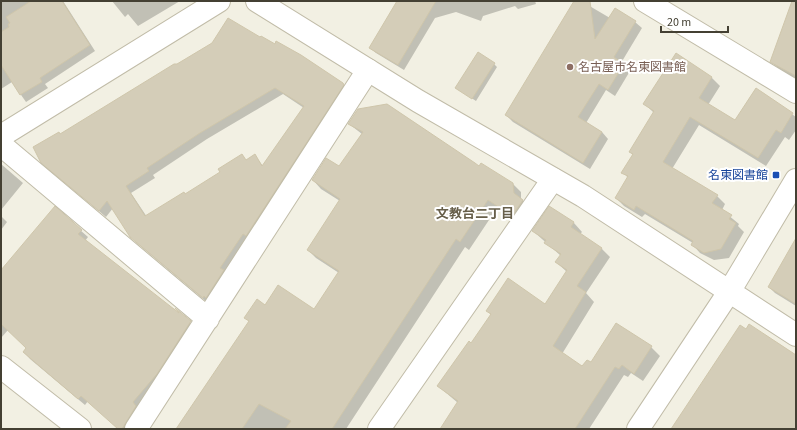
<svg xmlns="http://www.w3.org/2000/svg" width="797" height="430" viewBox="0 0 797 430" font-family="'Source Sans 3','Noto Sans JP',sans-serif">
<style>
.shadow{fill:#0003;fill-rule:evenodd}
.building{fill:#d4cdb8;stroke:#cfc6ab;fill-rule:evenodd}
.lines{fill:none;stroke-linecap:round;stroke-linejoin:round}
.minor-casing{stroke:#c1bca8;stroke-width:24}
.tertiary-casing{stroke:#c1bca8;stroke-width:24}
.minor{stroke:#fff;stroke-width:22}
.tertiary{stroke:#fff;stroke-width:22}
.education-dot{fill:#8d6e63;stroke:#fff;stroke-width:1.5}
.transit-dot{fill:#1a4fb4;stroke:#fff;stroke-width:1.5}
.labels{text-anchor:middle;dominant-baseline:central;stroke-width:4;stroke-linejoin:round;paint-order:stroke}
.education-label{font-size:12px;fill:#785e54;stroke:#fff;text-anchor:start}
.transit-label{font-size:12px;fill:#164399;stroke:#fff;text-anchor:end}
.neighbourhood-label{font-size:13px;font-weight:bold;fill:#675f4a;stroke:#fff}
</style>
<rect width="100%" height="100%" fill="#f2f0e3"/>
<path class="shadow" d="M1,1H63L95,51L45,84L48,88L26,102L12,82L1,89Z
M112,1H180L138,26L128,14L125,17Z
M398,1H535L536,4L518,9L515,6L483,16L481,21L456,12L435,18L404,70L376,53L370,48Z
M575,1H581L610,18L635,22L642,28L621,63L630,71L615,96L606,90L586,123L602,132L608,139L590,169L513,122L506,115Z
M793,1H796V81L785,75L772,62Z
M676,54L712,78L720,86L708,105L735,121L756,89L796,117V130L789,140L785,137L766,166L699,125L672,169L717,196L725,204L722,210L739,224L738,226L744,232L729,258L714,260L700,253L692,244L693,243L645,214L642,217L624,206L616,198L628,178L623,172L633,155L630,152L654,113L645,104Z
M494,64L497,67L476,101L456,88Z
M174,65L342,83L349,90L209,304L138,244L113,208L106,217L49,169L61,135ZM283,94L304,108L263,166L255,156L147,217L131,193L155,178L153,175L207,139Z
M349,124L474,164L512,183L521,192V199L531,209L521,224L497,208L469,250L465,247L346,429H178L250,322L246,318L265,306L315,310L339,273L316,258L308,250L340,201L321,189L313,180L339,168L362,134Z
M1,164L23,183L1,210Z
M55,208L88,237L85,241L197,328L132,429H119L88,401L85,405L30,359L24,352L28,348L8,330L1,338V272Z
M549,208L574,223L582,232L580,234L602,249L610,257L586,293L594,302L562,354L583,368L591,363L651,347L660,356L643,381L631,373L628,377L624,375L589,429H441L458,403L438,386L472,344L491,315L487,310L545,305L567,272L556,262L561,256L533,231Z
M1,216L7,222L1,230Z
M796,247V306L775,293L769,287Z"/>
<path class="building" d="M31,1H62L90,45L40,78L42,82L20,95L1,65V32L9,27L8,24L10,23L6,17Z
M397,1H436L398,65L369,48Z
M574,1H590L595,39L615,8L636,21L614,57L624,64L608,90L599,84L578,117L602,132L583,163L505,115Z
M792,1H796V76L770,62Z
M228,18L260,37L261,36L275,44L276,41L301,55L343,83L344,85L246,236L243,234L220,268L224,270L206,298L204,296L203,298L130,237L107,201L99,211L41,163L33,147L59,132L60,134L174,64H177L212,43ZM275,88L304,106L262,166L255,154L246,160L242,154L218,169L220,172L185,194L184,192L145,216L126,186L149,171L147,168L200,133Z
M478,52L495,63L472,99L455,88Z
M676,53L712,77L699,98L735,120L756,88L793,113L781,133L776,130L758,158L690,117L663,162L718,195L712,203L732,215L729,219L736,223L721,249L704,253L691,245L693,241L636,206L634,210L615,198L628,176L621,173L633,154L629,152L654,111L643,104Z
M387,104L475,163L479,166L481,163L513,183L514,193L523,200L512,216L488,200L460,242L456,239L332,429H285L291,421L259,404L242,429H176L249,321L244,318L257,299L265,305L278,285L314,309L339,271L307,250L340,199L312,180L326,158L339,166L363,132L348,124L358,109Z
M55,206L82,230L78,234L179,313L175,308L191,321L157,374L133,402L136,406L122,429H118L81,396L78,399L23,352L26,348L1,324V270Z
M549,206L574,222L571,227L602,248L577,286L586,292L553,346L582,366L587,360L591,362L616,323L652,346L634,374L622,365L619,369L615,367L575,429H440L458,401L437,386L469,341L471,343L491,314L486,311L508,278L545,304L567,270L555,262L561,254L544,243L546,240L532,231Z
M796,238V304L768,287Z
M749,324L796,355V429H671L740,325L746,329Z"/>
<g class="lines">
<g class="minor-casing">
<path id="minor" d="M645,1L796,92
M1,145L208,319
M1,367L80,429
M136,429L368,70
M379,429L553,179"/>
</g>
<g class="tertiary-casing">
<path id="tertiary" d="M257,1L418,101L583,196L796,335
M1,136L219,1
M638,429L729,292L796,180"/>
</g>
<use href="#minor" class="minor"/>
<use href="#tertiary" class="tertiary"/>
</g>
<circle class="education-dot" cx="570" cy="67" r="4"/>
<rect class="transit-dot" x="772" y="171" width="8" height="8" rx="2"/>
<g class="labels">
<g class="education-label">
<text x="578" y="67">名古屋市名東図書館</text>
</g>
<g class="transit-label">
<text x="768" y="175">名東図書館</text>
</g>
<g class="neighbourhood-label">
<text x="475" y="214">文教台二丁目</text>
</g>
</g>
<rect width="797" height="430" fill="none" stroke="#444033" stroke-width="4"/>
<path d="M661 26v6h67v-6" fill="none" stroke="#444033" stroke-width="2"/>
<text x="667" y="26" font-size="12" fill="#444033" stroke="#ffffff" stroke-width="3" paint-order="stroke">20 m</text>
</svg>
